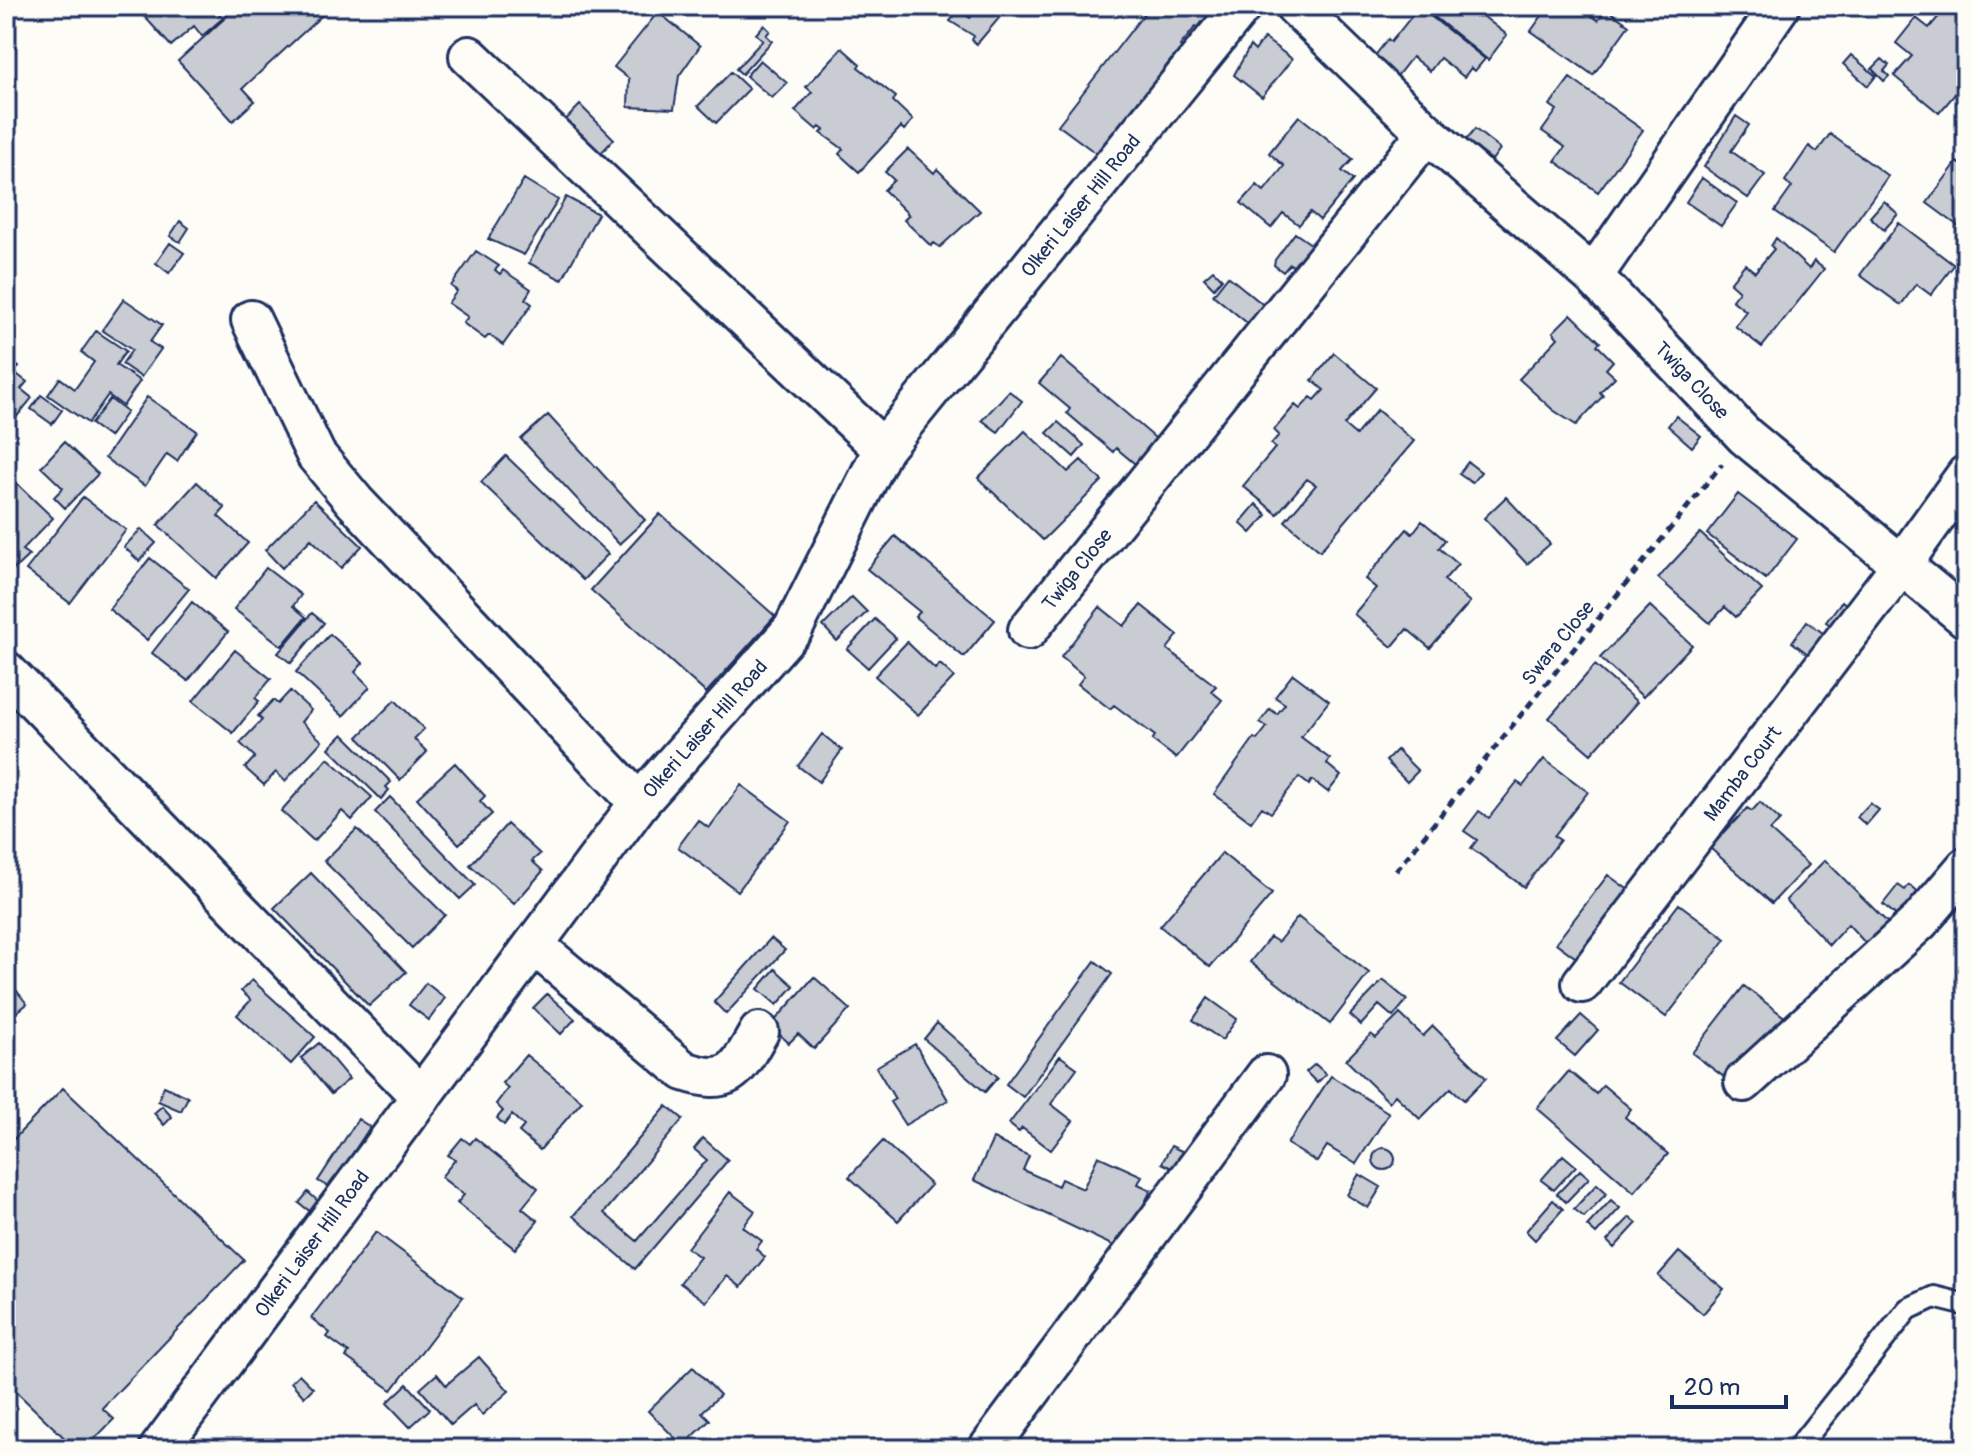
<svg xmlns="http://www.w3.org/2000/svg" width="1972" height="1455" viewBox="0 0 1972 1455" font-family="Pangolin,sans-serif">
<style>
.building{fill:#c9ccd3;stroke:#1b2f5e;stroke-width:2}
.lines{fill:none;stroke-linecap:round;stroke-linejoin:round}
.lane-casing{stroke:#1b2f5e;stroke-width:26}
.street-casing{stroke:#1b2f5e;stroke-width:44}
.path{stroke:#1b2f5e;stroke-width:5;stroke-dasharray:8 6;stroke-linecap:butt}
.lane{stroke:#fdfcf7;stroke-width:20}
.street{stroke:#fdfcf7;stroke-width:38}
.labels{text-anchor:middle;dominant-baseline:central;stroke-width:7;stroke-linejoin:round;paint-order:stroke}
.street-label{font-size:20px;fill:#1b2f5e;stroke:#fdfcf7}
</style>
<rect width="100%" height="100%" fill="#fdfcf7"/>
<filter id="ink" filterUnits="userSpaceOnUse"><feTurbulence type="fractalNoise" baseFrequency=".0125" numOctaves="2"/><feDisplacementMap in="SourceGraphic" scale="16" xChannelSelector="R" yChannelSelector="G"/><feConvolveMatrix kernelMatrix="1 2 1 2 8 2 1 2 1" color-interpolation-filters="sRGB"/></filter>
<g filter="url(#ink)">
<path class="building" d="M135,6H212L223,18L202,36L194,26L171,46Z
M238,6L331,7L243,88L255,101L233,121L178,61Z
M980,6H986L1000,17L977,44L972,40L974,36L950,21L959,10L970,18Z
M1150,6H1199L1213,17L1203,31L1196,26L1180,46L1188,52L1177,65L1171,60L1157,78L1167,85L1143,104L1139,100L1123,122L1130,127L1101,157L1058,125Z
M1421,6H1470L1507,35L1488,60Z
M1549,6H1578L1598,20L1606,9L1629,25L1593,75L1531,31Z
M1419,7L1485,59L1475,71L1471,68L1464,77L1440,58L1430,71L1412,57L1397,76L1374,57L1388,39L1391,42Z
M1946,8L1966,24V100L1955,94L1939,113L1894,76L1912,56L1896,43L1916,18L1929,28Z
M658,12L700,46L679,76L674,109L628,107L629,79L614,67Z
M764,25L770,31L766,35L772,41L742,74L736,69L763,40L756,34Z
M1264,38L1292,59L1262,97L1234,75L1250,46L1255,51Z
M842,48L860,64L858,67L896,97L893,101L913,120L904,130L901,127L859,172L839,154L843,149L821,133L824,130L820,127L817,130L795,111L812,92L806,87Z
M1851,55L1876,76L1868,86L1843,64Z
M1882,59L1889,65L1884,71L1889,76L1884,81L1872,69Z
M760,60L787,83L772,98L746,76Z
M731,72L749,89L716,123L698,106Z
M1570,78L1643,130L1598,192L1555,161L1565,147L1542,131L1557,110L1550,105Z
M580,105L614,139L601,153L610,161L599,171L557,129Z
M1299,116L1353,159L1342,171L1353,180L1320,220L1310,212L1299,225L1283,213L1271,228L1241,203L1257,185L1264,191L1284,166L1269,153Z
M1736,116L1749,125L1731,151L1765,175L1748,198L1704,167Z
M1475,129L1500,149L1492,160L1466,140Z
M1830,134L1888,176L1834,252L1775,211L1792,187L1785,181L1809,146L1817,152Z
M908,149L934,173L937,169L980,211L940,247L934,243L931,246L904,220L909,215L884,190L894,180L885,172Z
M1957,162L1966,168V244L1958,238L1965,231L1927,203Z
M1702,178L1737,203L1721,226L1686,202Z
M524,179L558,200L524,255L488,239Z
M566,197L598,214L562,280L529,263Z
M1884,201L1898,214L1884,230L1870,217Z
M180,221L189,228L180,242L170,236Z
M1899,223L1954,265L1931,295L1916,284L1901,305L1860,275Z
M1295,233L1318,249L1301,273L1290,264L1283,272L1274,265L1275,260Z
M1776,238L1809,269L1814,261L1824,269L1762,347L1735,326L1746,311L1732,300L1739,291L1730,283L1745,264L1755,272L1774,249L1771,246Z
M170,243L184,253L169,273L156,263Z
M476,251L499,266L495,270L500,274L503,270L531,289L525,299L532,304L503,345L489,335L485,339L463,323L468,317L448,303L457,291L451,286Z
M1213,270L1222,279L1214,288L1204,278Z
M1228,276L1272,312L1257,331L1213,295Z
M124,299L162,325L150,342L161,349L141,377L122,364L132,350L102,330Z
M1571,314L1600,342L1597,345L1613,361L1606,369L1615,377L1600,392L1603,396L1576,425L1553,410L1519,379L1558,338L1553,332Z
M96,331L126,351L116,365L140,381L123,406L108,395L88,423L48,395L60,378L75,389L94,362L81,352Z
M1334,353L1376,388L1344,425L1356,435L1377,410L1414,441L1320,551L1285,521L1316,485L1307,479L1277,514L1243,486L1275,448L1271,444L1279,435L1274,430L1295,405L1300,409L1311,397L1315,400L1324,390L1312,380Z
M1061,358L1167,448L1146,473L1116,448L1113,452L1067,413L1070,409L1039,383Z
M8,359L19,367L14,372L27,382L21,389L32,398L6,430Z
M1009,391L1022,401L998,432L982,420Z
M41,395L62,410L52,424L31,409Z
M147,397L197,431L177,461L167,454L145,486L105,458Z
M110,399L127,412L109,437L91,424Z
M548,415L645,520L619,544L521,439Z
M1676,416L1701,436L1692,447L1668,426Z
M1058,422L1084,445L1074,457L1047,433Z
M1025,431L1068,472L1081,460L1102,481L1043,540L978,478Z
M64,442L98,474L65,508L54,497L63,488L41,467Z
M506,456L608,554L583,580L481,482Z
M1468,462L1481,472L1472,483L1459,474Z
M6,473L53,518L22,550L29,555L6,577Z
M197,482L225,508L218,516L248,543L216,578L158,525Z
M1738,494L1797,539L1766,579L1707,534Z
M83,497L126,530L70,603L26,570Z
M1506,497L1550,544L1527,564L1484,518Z
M314,500L362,546L341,568L311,539L282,568L265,550Z
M1256,504L1267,515L1251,533L1240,523Z
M660,514L775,616L706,693L591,590Z
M1422,521L1445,540L1439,548L1458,564L1444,580L1470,602L1430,648L1407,629L1392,647L1354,614L1376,588L1365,579L1407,529L1412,534Z
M141,529L156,543L139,561L124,547Z
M1700,533L1762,590L1736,617L1725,607L1710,623L1658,578Z
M895,536L995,620L964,657L915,617L920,612L867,569Z
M150,558L189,589L147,640L109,609Z
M266,568L301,595L293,606L306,617L282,646L234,609Z
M852,597L867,612L837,641L823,626Z
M1842,601L1852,609L1836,629L1826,622Z
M192,602L228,632L188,681L152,653Z
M1141,605L1178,635L1167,649L1216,686L1211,691L1222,700L1176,758L1152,740L1155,736L1114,705L1110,709L1078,684L1084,676L1061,657L1100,607L1124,626Z
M1650,606L1692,645L1643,697L1600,658Z
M312,613L324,623L291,663L278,653Z
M875,619L896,638L868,668L847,649Z
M1807,621L1828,637L1812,657L1792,642Z
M330,634L363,663L355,672L370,687L343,716L296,672Z
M907,642L935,669L940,664L954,677L918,715L875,676Z
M235,650L271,679L255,698L259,701L233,733L193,701Z
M1595,665L1637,702L1591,754L1549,718Z
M1293,674L1329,701L1301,737L1330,759L1327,764L1341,776L1328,792L1312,780L1309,785L1299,777L1271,813L1262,807L1251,822L1214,794L1254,738L1257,740L1267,727L1260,722L1270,709L1277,714L1285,704L1275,697Z
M290,691L311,710L301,722L322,741L285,781L276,772L264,785L245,768L255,757L240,743L262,720L258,716L273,700L278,704Z
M395,700L424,729L414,739L427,752L400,780L358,737Z
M343,734L391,782L386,787L389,790L381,799L329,748Z
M822,734L842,750L819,782L798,766Z
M1397,750L1418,771L1407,782L1386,761Z
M328,758L372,797L352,820L342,811L314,841L281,811Z
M1544,759L1588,792L1554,836L1560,840L1524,887L1471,848L1477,840L1464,831L1479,811L1489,818L1517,782L1523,786Z
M455,763L485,796L480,801L492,814L459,844L417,798Z
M741,785L790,821L738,891L678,847L698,820L709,828Z
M390,797L475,885L460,899L375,812Z
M1760,802L1780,820L1770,831L1808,865L1772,903L1710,848L1747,808L1752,811Z
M1870,803L1879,810L1866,825L1857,817Z
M507,824L540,854L532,861L543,871L514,904L470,865Z
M357,829L445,915L412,948L324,861Z
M1222,853L1272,894L1210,967L1160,926Z
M1825,860L1888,923L1867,945L1848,924L1829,945L1786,900Z
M311,873L406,972L369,1006L274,908Z
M1608,875L1630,891L1579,960L1556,943Z
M1898,885L1905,890L1909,885L1920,894L1899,918L1883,904Z
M1679,904L1726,939L1666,1017L1619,982Z
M1298,917L1369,973L1330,1024L1250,962L1270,937L1278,942Z
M771,938L785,950L726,1014L714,1002Z
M1095,961L1112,974L1023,1097L1006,1084Z
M775,969L794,986L777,1005L758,989Z
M6,977L27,1004L6,1021Z
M814,977L850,1009L814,1049L798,1034L789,1043L770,1026Z
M252,980L315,1037L291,1064L237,1015L251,1000L241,991Z
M1383,980L1407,1000L1393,1017L1379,1005L1361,1025L1350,1015Z
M426,983L445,998L429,1020L409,1005Z
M1744,986L1787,1019L1736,1086L1692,1053Z
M547,994L575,1019L561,1034L533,1008Z
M1208,998L1237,1019L1222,1040L1193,1020Z
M1400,1014L1423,1036L1433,1026L1486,1078L1464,1100L1451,1088L1420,1119L1395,1095L1389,1102L1346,1060L1371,1034L1376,1038Z
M1581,1015L1598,1030L1575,1056L1557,1041Z
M937,1023L998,1077L985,1092L924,1039Z
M319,1043L349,1079L331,1094L301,1058Z
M915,1044L948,1100L905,1125L890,1102L895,1099L876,1067Z
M526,1055L582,1101L540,1150L519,1132L524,1126L512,1115L504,1125L497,1118L503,1111L496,1104L508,1088L502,1083Z
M1060,1056L1077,1068L1051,1104L1073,1121L1051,1150L1022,1128L1019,1132L1009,1124Z
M1315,1064L1326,1074L1317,1083L1306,1072Z
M1569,1071L1596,1094L1603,1085L1631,1109L1625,1117L1668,1154L1634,1192L1537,1108Z
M1331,1076L1389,1113L1356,1164L1327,1146L1317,1162L1287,1144Z
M164,1086L188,1097L181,1111L158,1101Z
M63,1088L244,1260L102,1408L114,1419L85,1449H76L6,1382V1153L12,1148L8,1145Z
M162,1106L172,1117L164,1125L154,1113Z
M667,1106L683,1119L604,1213L637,1241L707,1160L694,1149L703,1138L728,1160L635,1269L573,1216Z
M358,1119L370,1127L330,1188L318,1181Z
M462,1138L470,1144L475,1138L538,1188L522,1208L538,1221L515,1249L457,1203L464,1195L441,1177L455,1160L448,1155Z
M993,1139L1029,1156L1023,1170L1058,1186L1061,1179L1083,1189L1098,1156L1142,1176L1138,1184L1151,1190L1122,1250L974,1180Z
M883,1141L931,1185L898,1221L849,1177Z
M1171,1146L1188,1154L1179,1172L1162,1163Z
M1373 1159a11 11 0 1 1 22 0a11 11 0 1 1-22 0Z
M1563,1155L1576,1166L1554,1190L1541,1180Z
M1580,1170L1589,1178L1566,1202L1557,1194Z
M1359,1174L1381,1187L1368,1208L1347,1195Z
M1597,1184L1607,1193L1584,1217L1574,1209Z
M308,1192L319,1202L311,1212L299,1203Z
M730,1192L755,1211L743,1227L762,1241L756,1249L765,1257L741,1287L727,1276L706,1302L680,1283L700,1257L687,1248Z
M1553,1200L1563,1209L1535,1240L1526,1231Z
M1611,1200L1620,1208L1596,1234L1587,1226Z
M1630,1217L1637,1223L1614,1248L1607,1241Z
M376,1232L463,1297L392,1390L346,1357L349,1353L327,1337L330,1333L311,1318Z
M1679,1252L1724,1289L1703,1314L1658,1276Z
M479,1357L509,1391L482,1415L474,1405L451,1425L420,1389L437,1374L446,1385Z
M693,1367L720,1395L702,1412L710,1420L683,1446L648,1411Z
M299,1374L313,1388L304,1397L291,1382Z
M407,1384L430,1409L410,1427L387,1403Z"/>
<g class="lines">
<g class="lane-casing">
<path id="lane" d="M1797,1449L1908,1309L1934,1297L1966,1305"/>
</g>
<g class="street-casing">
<g id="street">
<path id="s1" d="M1295,6L1427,133L1593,276L1745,436L1966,618"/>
<path d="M469,56L883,449"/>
<path d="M1593,276L1780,6"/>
<path d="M251,320L316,455L355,502L639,803"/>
<path id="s2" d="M1028,630L1427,133"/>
<path d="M6,671L421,1097"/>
<path d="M534,945L684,1071C731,1087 737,1070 759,1032"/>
<path id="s3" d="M1582,983L1902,564L1966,475"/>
<path d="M1744,1082L1920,921L1966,867"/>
<path id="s4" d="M159,1449L639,803L793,629L883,449L1242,6"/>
<path d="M988,1449L1266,1075"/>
</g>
</g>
<path class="path" d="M1396,871L1722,464"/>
<use href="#lane" class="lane"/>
<use href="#street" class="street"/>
</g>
</g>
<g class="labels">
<g class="street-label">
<text stroke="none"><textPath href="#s4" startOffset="1552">Olkeri Laiser Hill Road</textPath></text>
<text stroke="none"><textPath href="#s1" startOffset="546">Twiga Close</textPath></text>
<text stroke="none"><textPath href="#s2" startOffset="78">Twiga Close</textPath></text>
<text transform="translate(1558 643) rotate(-51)">Swara Close</text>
<text stroke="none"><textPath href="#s4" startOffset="904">Olkeri Laiser Hill Road</textPath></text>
<text stroke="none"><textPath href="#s3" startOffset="264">Mamba Court</textPath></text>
<text stroke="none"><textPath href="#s4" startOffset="256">Olkeri Laiser Hill Road</textPath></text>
</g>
</g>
<rect width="1972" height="1455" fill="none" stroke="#fdfcf7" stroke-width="32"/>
<rect x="16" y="16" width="1940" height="1423" fill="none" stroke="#1b2f5e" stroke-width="3" filter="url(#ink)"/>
<path d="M1672 1395v12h114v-12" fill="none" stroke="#1b2f5e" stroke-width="4"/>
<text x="1684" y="1395" font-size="24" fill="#1b2f5e" stroke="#fdfcf7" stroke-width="6" paint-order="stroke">20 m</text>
</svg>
